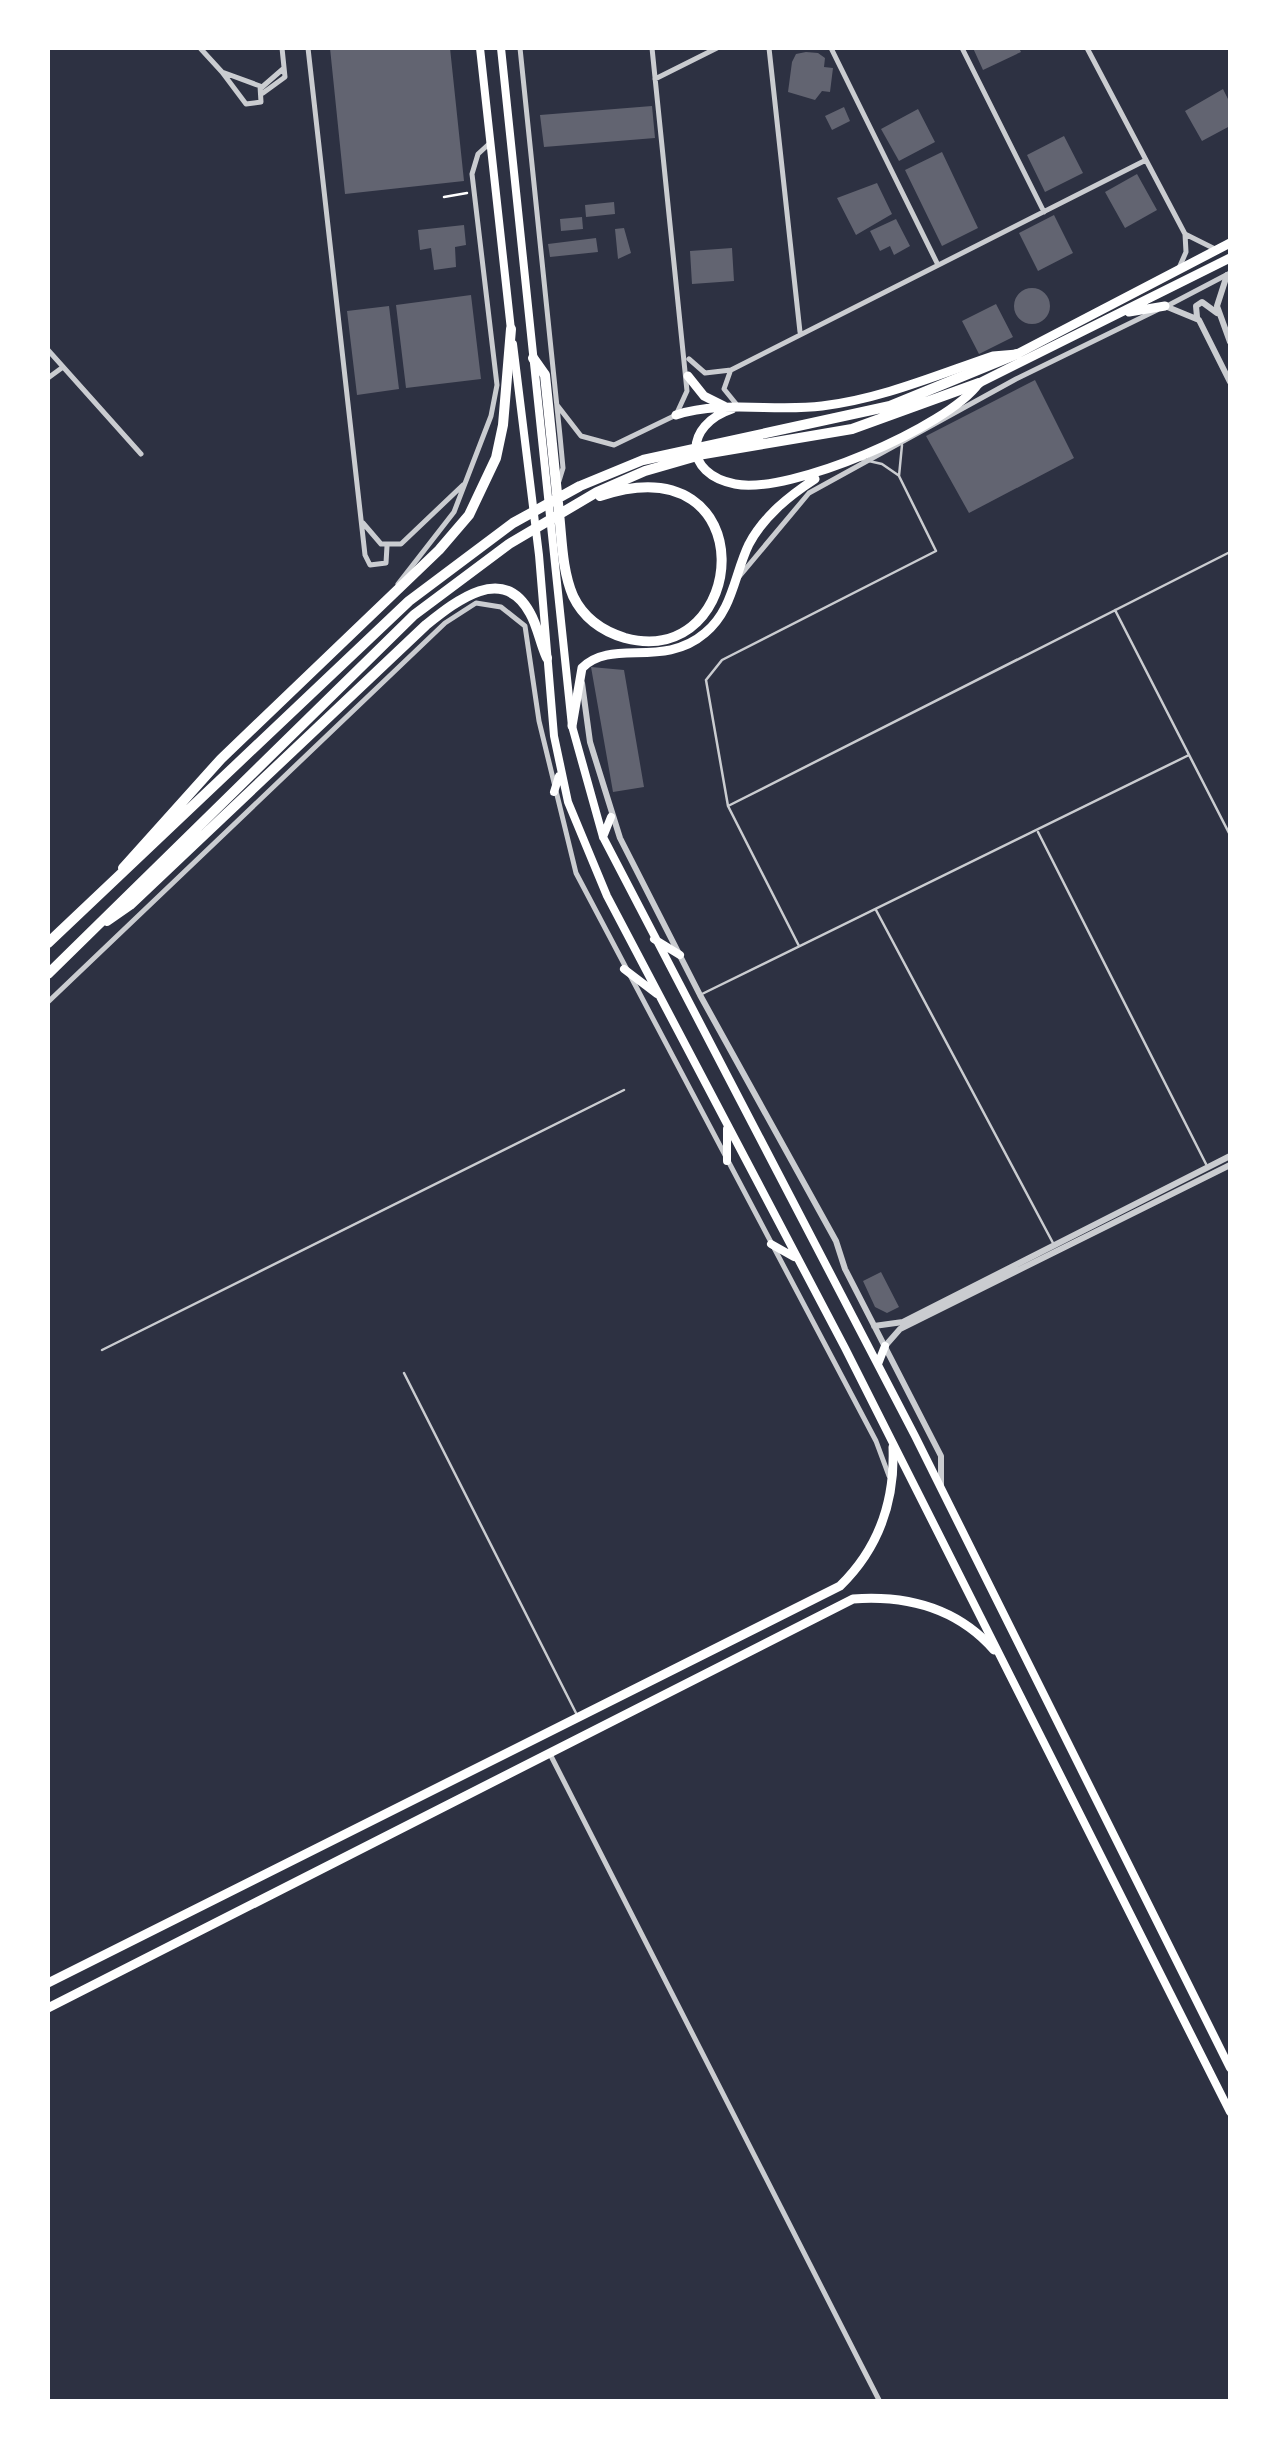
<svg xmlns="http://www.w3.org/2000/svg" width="1278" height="2449" viewBox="0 0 1278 2449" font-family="Rubik,sans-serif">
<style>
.building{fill:#626471}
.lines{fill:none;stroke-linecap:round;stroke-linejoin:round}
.path{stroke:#fff;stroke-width:2.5}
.service{stroke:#caccd0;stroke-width:2.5}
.minor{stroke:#caccd0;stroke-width:5}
.tertiary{stroke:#caccd0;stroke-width:6}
.secondary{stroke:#fff;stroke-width:8}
.primary{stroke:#fff;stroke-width:9}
.motorway{stroke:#fff;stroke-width:10}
</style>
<rect width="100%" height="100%" fill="#2d3142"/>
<path class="building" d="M330,48H450L464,181L345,194Z
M973,48H1019L1021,52L983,70Z
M806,52L818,53L825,58L824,67L833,68L830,92L822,91L815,100L788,92L792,62L796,54Z
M1223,89L1230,103V126L1202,141L1185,111Z
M652,106L655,138L544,147L540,115Z
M844,107L850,121L832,130L825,116Z
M918,109L935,142L899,161L881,129Z
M1064,136L1083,173L1045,192L1027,155Z
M942,152L978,228L942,246L905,170Z
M1137,174L1157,210L1125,228L1105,192Z
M877,183L892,214L856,235L837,198Z
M614,202L615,214L586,217L585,205Z
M1054,215L1073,253L1038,271L1019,233Z
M582,217L583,229L561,231L560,219Z
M896,219L910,246L894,255L890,246L880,251L870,231Z
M464,225L466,245L455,247L456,267L434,270L431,248L420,250L418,230Z
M624,228L631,253L618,259L615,229Z
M596,238L598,252L550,257L548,244Z
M732,248L734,281L692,284L690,251Z
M1014 306a18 18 0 1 1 36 0a18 18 0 1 1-36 0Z
M471,295L481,379L406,388L396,305Z
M996,304L1013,337L979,354L962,321Z
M389,306L399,389L357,395L347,311Z
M1035,380L1074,458L969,513L926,436Z
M591,667L624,670L644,787L613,792Z
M881,1272L899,1307L887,1313L875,1307L863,1281Z"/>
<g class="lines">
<path class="path" d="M444,197L467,193"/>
<path class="service" d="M860,459L882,464L898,475
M1115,610L1230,835
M728,806L1230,552
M1038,832L1206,1164
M876,910L1053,1243
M799,946L728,806L706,680L722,660L936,551L899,476L902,445
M702,994L1189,755
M102,1350L624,1090
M404,1373L577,1715"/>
<path class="minor" d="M200,48L222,72
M308,48L365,555L370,565L386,563L387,546
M520,48L560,436L563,468L559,481
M769,48L800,332
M831,48L938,265
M962,48L1044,212
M1087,48L1185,234L1186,252L1179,268
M222,72L260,86L261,102L246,104Z
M655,79L717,48
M261,88L284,68
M263,93L285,77L282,48
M1185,234L1215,249
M1167,306L1230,273
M48,350L141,454
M689,359L705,373L731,370L1146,160
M730,372L724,389L737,405
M48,378L63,367
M557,405L581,436L614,445L676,415L687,391L652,48
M363,523L381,544H401L463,485
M738,578L809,493L1016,379L1157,310
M398,584L454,512L491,416L497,385L472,174L478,154L490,143
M48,1002L445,623L476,603L501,607L525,626L539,721L576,873L876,1441L889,1476
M551,1756L880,2402"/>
<path class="tertiary" d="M1227,275L1217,306L1230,342
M1165,306L1199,320L1230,382
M1197,317L1196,306L1202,302L1217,313
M582,683L590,742L620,838L700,995L836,1241L845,1269L941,1456V1485
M874,1326L903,1322L1230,1156
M886,1345L900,1329L1230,1165"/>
<path class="secondary" d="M480,48L511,330
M501,48L572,726L603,837L915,1436L1230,2068
M513,344L539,555L554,736L568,802L607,896L845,1348L1230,2112
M554,792L559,776
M603,837L611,817
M654,939L680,955
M624,969L657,994
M727,1129V1161
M771,1244L794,1257
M878,1364L885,1346"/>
<path class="primary" d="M1129,312L1165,306
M688,376L704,396L724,406
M732,409C684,425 683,474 735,484C789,495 948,427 979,383L1230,258
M676,415C722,400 775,412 822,406C881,399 937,375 993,356L1017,354L1230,243
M572,726L582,668C612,638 663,669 705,633C733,610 734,575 749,544C764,516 789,496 815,479
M48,1983L840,1586C879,1548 895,1500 893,1447
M48,2008L853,1599C908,1595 957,1608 994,1650"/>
<path class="motorway" d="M533,358L545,375C550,421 554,467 559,513C562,540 562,570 573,596C583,617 602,631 625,638C749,671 767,441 600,496
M123,868L221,759L439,550L469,515L496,458L503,425L511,329
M107,921L130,905L426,625C456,601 503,563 530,613C538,627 540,643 547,658
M48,943L409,601L513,523L580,486L643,460L890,406L1017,354
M48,974L414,615L509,544L597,492L645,471L704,454L852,429L979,383"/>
</g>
<rect width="1278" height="2449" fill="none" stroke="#ffffff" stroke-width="100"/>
</svg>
